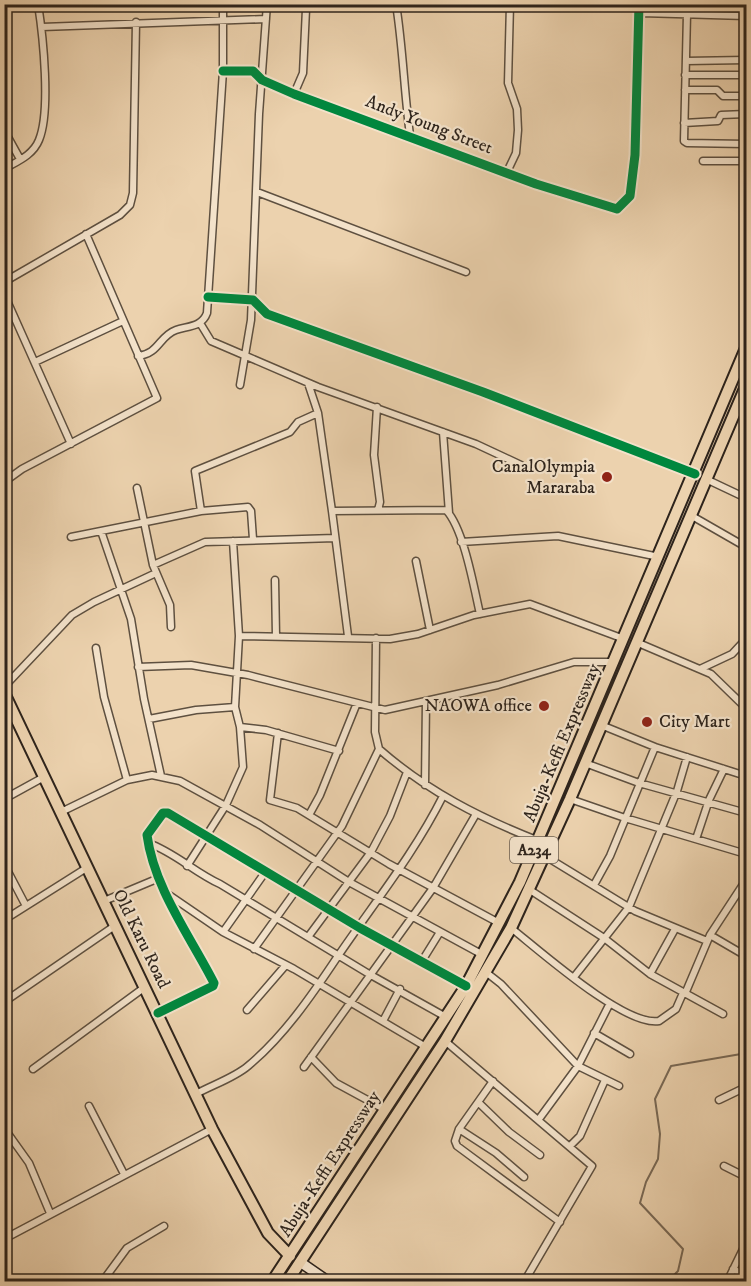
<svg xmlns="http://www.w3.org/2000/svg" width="751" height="1286" viewBox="0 0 751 1286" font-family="'IM FELL DW Pica',serif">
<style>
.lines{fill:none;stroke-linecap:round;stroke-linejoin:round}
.stream{stroke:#796956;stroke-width:2}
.minor-casing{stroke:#5e5040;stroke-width:9}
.secondary-casing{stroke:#2e241c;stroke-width:12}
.primary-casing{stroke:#2e241c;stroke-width:14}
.trunk-casing{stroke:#2e241c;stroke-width:14}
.minor{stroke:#f3e2ca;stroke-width:6}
.secondary{stroke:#f3e2ca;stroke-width:9}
.primary{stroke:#ecd2ae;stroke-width:10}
.trunk{stroke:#ecd2ae;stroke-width:10}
.cycleway-casing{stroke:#f3e2ca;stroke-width:13}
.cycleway{stroke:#00873e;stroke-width:9}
.poi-dot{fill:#8f2418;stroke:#f3e2ca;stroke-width:2}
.labels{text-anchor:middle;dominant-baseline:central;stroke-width:4.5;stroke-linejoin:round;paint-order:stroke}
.shield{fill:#f3e2ca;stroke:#695d50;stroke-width:1.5}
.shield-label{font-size:16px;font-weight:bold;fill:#2e241c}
.street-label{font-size:18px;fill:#2e241c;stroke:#f3e2ca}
.poi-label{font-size:18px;fill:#2e241c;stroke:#f3e2ca;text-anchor:end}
</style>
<rect width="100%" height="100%" fill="#ecd2ae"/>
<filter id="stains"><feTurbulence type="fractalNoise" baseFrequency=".00333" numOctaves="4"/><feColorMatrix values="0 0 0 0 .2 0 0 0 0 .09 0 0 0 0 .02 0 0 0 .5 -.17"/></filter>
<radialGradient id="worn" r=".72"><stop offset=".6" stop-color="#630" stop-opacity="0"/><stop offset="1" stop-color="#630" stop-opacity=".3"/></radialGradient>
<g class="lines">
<path class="stream" d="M667,1282L678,1271L683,1249L640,1203L646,1182L658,1159L660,1134L655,1099L671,1066L741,1054L746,1050"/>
<g class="minor-casing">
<path id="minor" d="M396,4C403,48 404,91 410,135
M641,13L746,16
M687,14L684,141L687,143L746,144
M42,27L266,19
M686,61L746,60
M223,71H253L262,80L294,94L536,184L617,209L630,196L635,155L639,4
M685,75H746
M685,90H717L723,96H746
M294,94L303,73L306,9
M684,123L718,121L721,115L746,114
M4,130L20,159
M703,161H746
M4,169C18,161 33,155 39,140C51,111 43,36 38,4
M507,172L516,153L518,130L517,109L508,83L510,4
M257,192L466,272
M4,282L120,215L130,205L133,193L136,22
M4,294L71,444
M208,297L253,300L267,314L483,392L695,474
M200,323L211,341L246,356L318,387L476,444L521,465
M138,356C159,354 159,336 176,330C188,326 202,327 207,313L223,71V4
M35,362L123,321
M308,383L318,413L332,511
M240,385L251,320L259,114L267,4
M377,407L374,455L380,502L378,510
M443,432L449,513
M708,480L746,498
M4,482L22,469L157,398L86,234
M137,488L153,565L170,605L171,627
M201,511L195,471L290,432L298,422L318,413
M692,516L746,547
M101,531L131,619L144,699L161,776
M71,537L201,511L248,507L251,511L253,539
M461,542L558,536L659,557
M416,561L430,630
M153,565L205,542L335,538
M275,580L276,636
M239,636L390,639L418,634L474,615L530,604L624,639
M348,636L332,511L446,510C464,529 474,588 480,614
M636,642L711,674L746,708
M96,648L104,697L127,780
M138,667L191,665L248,675L385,710L498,685L574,662H614
M700,669L732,654L746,639
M4,687L72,615L94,602L156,573
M149,719L196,710L235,707
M601,725L655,747L746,776
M240,727L266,730L339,751
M278,733L270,800L297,808L389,864L499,923
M379,749C427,791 480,818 539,841
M585,763L639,783L746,813
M425,785L426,701
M4,799L44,777
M570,799L625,818L746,854
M61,812L127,780L152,775L180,781L260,825L349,882L483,955
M309,815L320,795L357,703
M696,839L709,800L724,769
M148,843C174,852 194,872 220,884L369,974L446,1017
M545,856L635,911L707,941
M4,864L26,906
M187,866L226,805L243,767L240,727L235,707L239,636L233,541
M594,885L610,856L655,747
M530,890L604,938L650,974L723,1014
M166,893L223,932L294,969L426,1047
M104,901L159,878
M4,920L88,867
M511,928C539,950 625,1027 659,1021L676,1009L683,993
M223,932L266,871
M710,935L746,956
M308,937L371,852L390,816L407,772
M254,949L342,826L379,749L375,732L376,638
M422,961L440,932
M487,973L501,984L578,1066L619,1086
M650,974L675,929
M574,977L629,907L677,791L687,757
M685,994L710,935L746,880
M4,1002L116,925
M247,1010L285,966
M158,1013L213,986L214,983C190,936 154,888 147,835L163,813H168L360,928L466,986
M383,1021L400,989
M594,1033L630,1054
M445,1041L592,1166L524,1282
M311,1057L336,1083L384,1109
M304,1067L433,888L476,814
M33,1069L145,987
M493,1081L459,1129L455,1141L457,1146L560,1222
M196,1094C212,1085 234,1078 248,1066C284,1036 312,995 338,956C374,903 414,854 443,796
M719,1100L746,1087
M479,1103L509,1132L540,1155
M89,1106L124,1174
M539,1119L578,1066L609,1005
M4,1128L29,1163L50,1213
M459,1129L496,1153L524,1177
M570,1146L580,1136L605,1080
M724,1166L746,1177
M4,1239L212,1129
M733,1269L746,1276
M102,1282L127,1248L164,1226
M727,1282L746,1243"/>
</g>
<g class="secondary-casing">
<path id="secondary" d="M300,1262L329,1282"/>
</g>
<g class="primary-casing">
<path id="primary" d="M4,693L212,1129L268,1233L290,1256"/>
</g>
<g class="trunk-casing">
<path id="trunk" d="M272,1282L466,986L520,882L746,348
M287,1282L445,1041L511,928L570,799L746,386"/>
</g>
<use href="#minor" class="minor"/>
<use href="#secondary" class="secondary"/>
<use href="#primary" class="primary"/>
<use href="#trunk" class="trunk"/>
<g class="cycleway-casing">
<path id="cycleway" d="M223,71H253L262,80L294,94L536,184L617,209L630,196L635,155L639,4
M208,297L253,300L267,314L483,392L695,474
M158,1013L213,986L214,983C190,936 154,888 147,835L163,813H168L360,928L466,986"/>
</g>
<use href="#cycleway" class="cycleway"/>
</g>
<g class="poi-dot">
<circle cx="607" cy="477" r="6"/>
<circle cx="544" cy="706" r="6"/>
<circle cx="647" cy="722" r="6"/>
</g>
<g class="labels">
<rect class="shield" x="510" y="837" width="48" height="26" rx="4.5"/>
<g class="shield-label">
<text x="534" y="850">A234</text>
</g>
<g class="street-label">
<text transform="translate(429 125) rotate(21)">Andy Young Street</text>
<text transform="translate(562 743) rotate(-67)">Abuja-Keffi Expressway</text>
<text transform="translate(141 939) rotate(64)">Old Karu Road</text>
<text transform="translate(330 1164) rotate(-57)">Abuja-Keffi Expressway</text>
</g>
<g class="poi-label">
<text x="595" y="467">CanalOlympia<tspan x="595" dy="21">Mararaba</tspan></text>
<text x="532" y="706">NAOWA office</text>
<text x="659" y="722" text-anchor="start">City Mart</text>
</g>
</g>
<rect width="751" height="1286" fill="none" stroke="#ecd2ae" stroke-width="24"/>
<rect x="6" y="6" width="739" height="1274" fill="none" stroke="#2e241c" stroke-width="3"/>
<rect x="12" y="12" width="727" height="1262" fill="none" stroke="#2e241c" stroke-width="1.5"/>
<rect width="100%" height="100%" filter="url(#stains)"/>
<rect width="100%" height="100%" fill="url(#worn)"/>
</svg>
